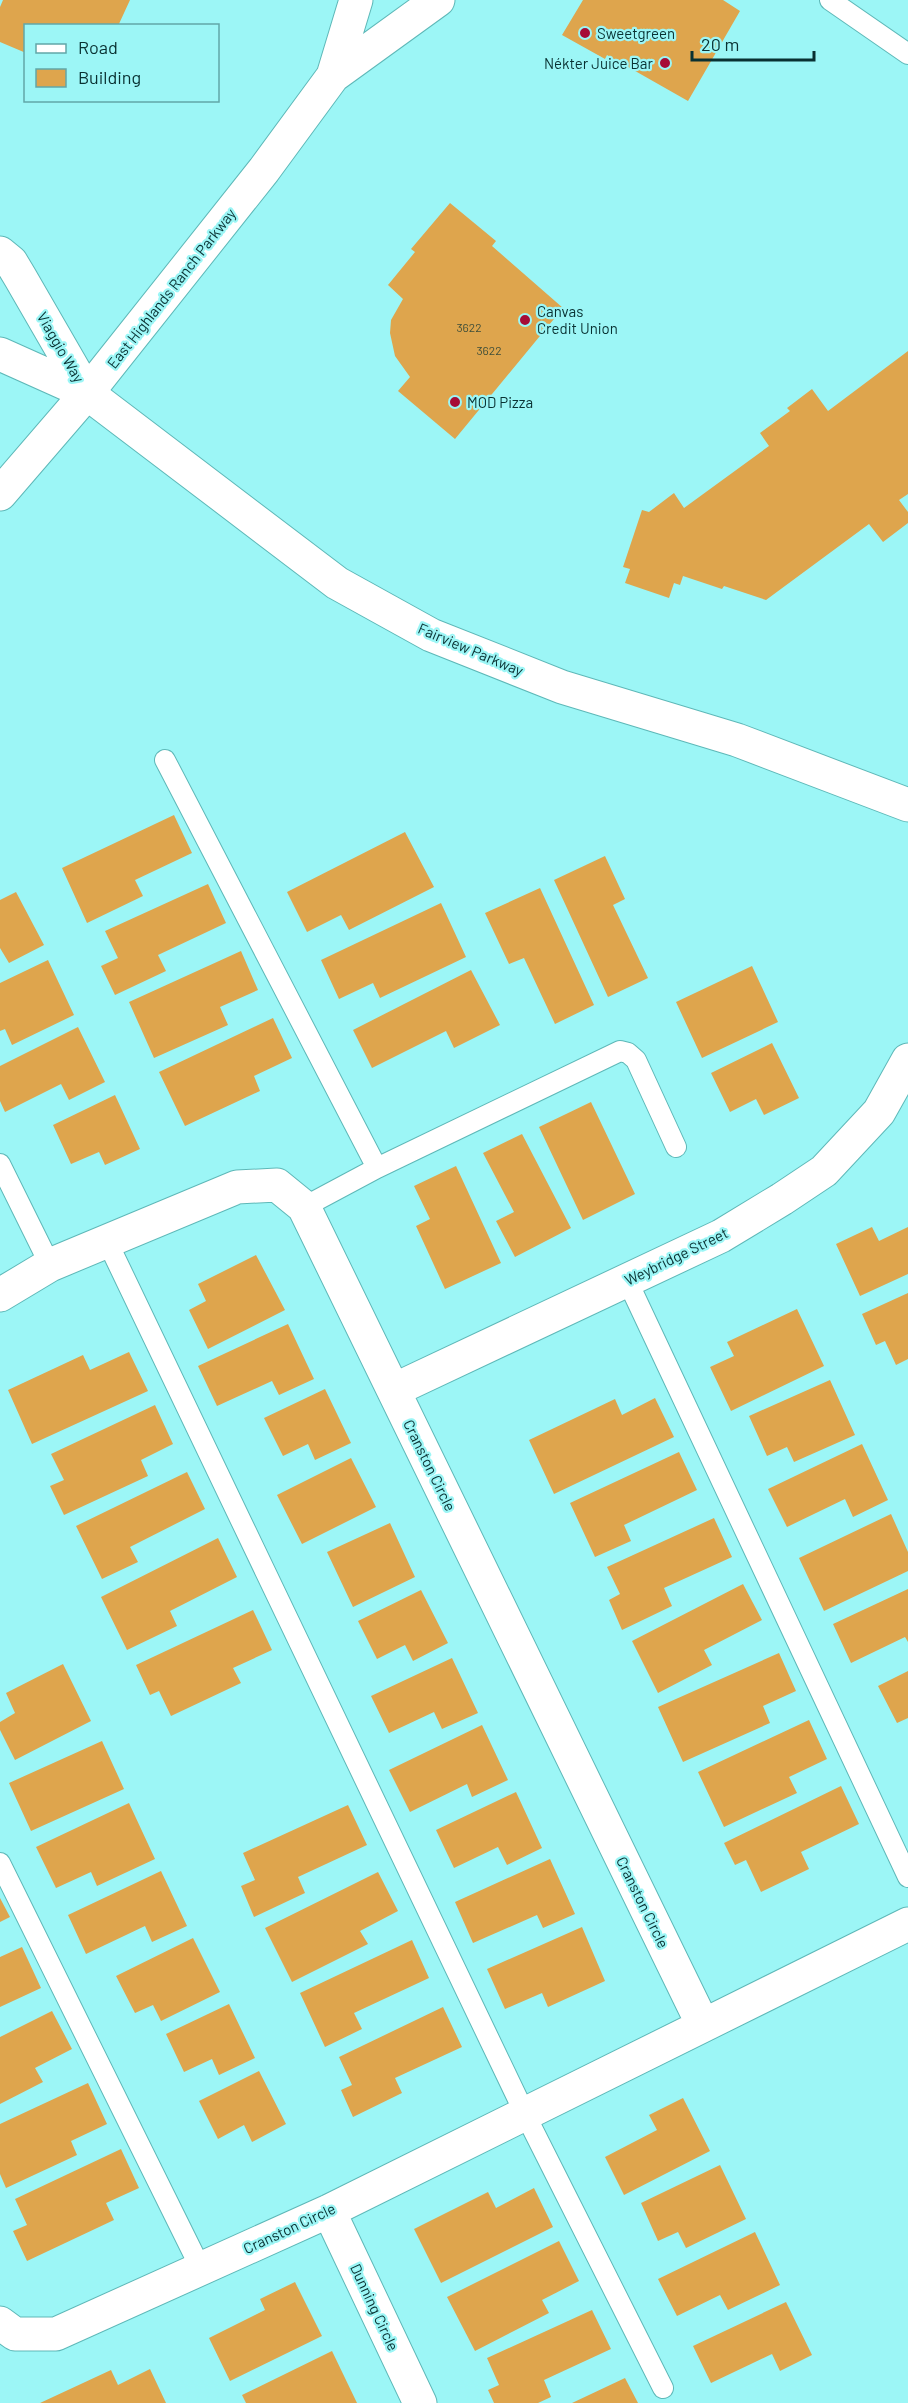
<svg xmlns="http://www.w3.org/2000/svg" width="908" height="2403" viewBox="0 0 908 2403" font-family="Barlow,sans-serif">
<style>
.building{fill:#dea54d}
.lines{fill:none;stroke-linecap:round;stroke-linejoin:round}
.service-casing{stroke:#5eb8b8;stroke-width:22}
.minor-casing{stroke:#5eb8b8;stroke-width:35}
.secondary-casing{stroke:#5eb8b8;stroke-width:35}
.primary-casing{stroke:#5eb8b8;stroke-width:35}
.service{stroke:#fff;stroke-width:20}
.minor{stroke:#fff;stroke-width:33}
.secondary{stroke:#fff;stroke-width:33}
.primary{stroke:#fff;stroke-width:33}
.poi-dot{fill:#a60c36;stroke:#9cf6f6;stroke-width:2}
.labels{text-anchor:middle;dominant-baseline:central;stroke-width:4.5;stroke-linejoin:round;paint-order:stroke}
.number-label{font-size:12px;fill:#3e4e39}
.poi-label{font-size:15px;fill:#093132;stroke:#9cf6f6;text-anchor:start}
.street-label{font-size:15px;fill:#093132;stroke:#9cf6f6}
</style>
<rect width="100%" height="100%" fill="#9cf6f6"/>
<path class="building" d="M3,0H130L118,26H26V53L0,42V7Z
M583,0H723L740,11L688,101L607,55L605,59L562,35Z
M450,203L496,241L492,246L563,308L455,439L398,391L410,377L395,356L390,333L391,320L403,299L388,285L415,252L411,249Z
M908,351V494L899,500L908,512V523L883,542L869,524L766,600L724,586L722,589L683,576L680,585L674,583L669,598L625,583L630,569L623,567L642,510L649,512L674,493L684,508L769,446L760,433L790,411L787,408L812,389L828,411Z
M174,815L192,853L135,880L143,896L87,923L62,868Z
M405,832L434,887L349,930L341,915L307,932L287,892Z
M605,856L625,899L613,905L648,978L608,997L554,880Z
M208,884L226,923L158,955L166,971L115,995L101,966L118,958L105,931Z
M540,888L594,1005L555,1024L524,958L509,964L485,913Z
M16,892L44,945L9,963L0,948V900Z
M441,903L466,957L380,998L373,983L339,999L321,960Z
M241,951L258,990L220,1007L228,1025L154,1058L129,1002Z
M48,960L74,1015L12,1045L5,1029L0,1031V983Z
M752,966L778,1022L702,1058L676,1002Z
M471,970L500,1025L454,1048L446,1031L372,1068L353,1030Z
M273,1018L292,1058L254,1076L260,1091L185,1126L159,1072Z
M78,1027L105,1082L69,1100L61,1084L5,1112L0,1101V1066Z
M772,1043L799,1098L764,1115L756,1099L730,1112L711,1073Z
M115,1095L140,1149L105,1165L99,1152L71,1164L53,1125Z
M591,1102L635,1194L583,1220L539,1127Z
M522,1134L571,1228L515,1257L496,1221L514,1212L483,1153Z
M456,1166L501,1263L445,1289L416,1226L430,1219L414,1186Z
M872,1227L879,1241L908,1227V1274L860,1296L836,1244Z
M256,1255L285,1310L208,1349L189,1310L206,1301L198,1284Z
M908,1293V1359L896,1365L885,1341L876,1345L862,1314Z
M797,1309L824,1366L731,1411L710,1367L734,1356L727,1342Z
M288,1324L314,1379L279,1395L272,1381L217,1406L198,1366Z
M129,1352L148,1391L32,1444L8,1390L83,1355L90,1370Z
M830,1380L855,1435L794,1462L787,1447L767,1456L749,1416Z
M325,1389L351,1443L315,1460L308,1444L283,1456L264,1418Z
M655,1398L674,1437L554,1494L529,1440L615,1399L622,1415Z
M155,1405L173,1444L141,1460L148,1476L64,1515L50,1486L64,1480L51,1454Z
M862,1444L888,1500L853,1517L845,1499L787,1527L768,1489Z
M679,1452L697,1490L624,1525L631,1541L595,1557L570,1503Z
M351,1458L376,1507L302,1544L277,1495Z
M187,1472L205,1509L130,1547L138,1562L102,1579L76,1526Z
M891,1514L908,1552V1571L824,1611L799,1558Z
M714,1518L732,1557L664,1588L672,1606L622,1630L609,1600L620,1594L607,1567Z
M390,1523L415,1577L353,1607L327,1552Z
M218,1538L237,1577L170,1611L177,1626L127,1650L101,1597Z
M743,1584L762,1620L704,1650L712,1665L658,1693L632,1641Z
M908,1589V1642L905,1637L851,1663L833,1624Z
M421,1590L448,1643L413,1661L405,1645L377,1659L358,1621Z
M253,1610L272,1650L233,1668L241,1683L171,1716L159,1691L150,1695L136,1665Z
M779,1653L796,1691L763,1706L770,1723L683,1762L658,1707Z
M452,1658L478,1713L442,1729L434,1712L389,1733L371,1696Z
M63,1664L91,1721L15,1760L0,1730V1722L15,1713L6,1693Z
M908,1671V1718L897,1723L878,1686Z
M809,1720L827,1759L789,1777L797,1793L724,1827L698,1772Z
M482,1725L508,1780L472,1797L467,1784L410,1812L389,1770Z
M102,1741L124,1789L31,1831L9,1783Z
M841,1786L859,1824L801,1852L809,1869L761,1892L746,1860L735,1865L724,1843Z
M516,1792L542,1848L507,1865L498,1847L454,1868L436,1830Z
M129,1803L155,1859L97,1886L91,1872L56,1888L36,1847Z
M348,1805L367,1845L298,1877L305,1893L254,1917L241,1886L255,1880L243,1853Z
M550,1859L575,1914L543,1928L537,1915L473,1943L455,1902Z
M161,1871L187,1926L152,1942L145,1926L86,1954L68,1915Z
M378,1872L398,1911L360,1931L368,1944L292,1982L265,1928Z
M0,1898L10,1917L0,1922Z
M582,1927L605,1981L548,2007L542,1993L505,2009L487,1969Z
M193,1938L220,1992L161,2021L153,2005L135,2013L116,1976Z
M412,1940L429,1978L354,2013L362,2029L325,2047L300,1993Z
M22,1947L41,1988L0,2007V1957Z
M229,2004L255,2058L219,2075L212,2059L184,2072L166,2034Z
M443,2007L462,2047L395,2078L402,2093L353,2117L341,2090L352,2085L339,2057Z
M52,2011L72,2049L35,2068L43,2082L0,2104V2037Z
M259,2071L286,2124L252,2142L244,2125L218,2139L199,2101Z
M88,2083L107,2124L71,2141L77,2155L6,2188L0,2174V2124Z
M683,2098L710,2151L624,2195L605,2157L657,2130L649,2115Z
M121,2149L139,2188L106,2203L114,2220L27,2261L13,2231L27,2225L15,2199Z
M720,2165L746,2219L686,2248L678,2232L658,2241L641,2203Z
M534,2188L553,2227L441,2283L414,2229L488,2192L496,2208Z
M755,2232L780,2285L728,2310L720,2295L677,2316L658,2279Z
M559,2241L579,2281L542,2300L549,2313L475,2351L447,2297Z
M295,2282L322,2336L230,2381L209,2338L265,2310L260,2299Z
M786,2302L812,2355L780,2371L772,2354L711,2383L693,2346Z
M592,2310L611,2349L544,2380L551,2397L538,2403H494L488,2390L499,2385L487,2358Z
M332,2351L357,2403H246L242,2395Z
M150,2369L166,2403H40L111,2370L118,2385Z
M625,2378L638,2403H572Z"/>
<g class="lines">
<g class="service-casing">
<path id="service" d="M830,0L908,54
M165,760L377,1168L304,1207
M0,1164L50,1265
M377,1168L620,1051L628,1053L636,1060L676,1147
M107,1241L525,2114L663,2388
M627,1280L908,1877
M0,1863L201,2269"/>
</g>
<g class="minor-casing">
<path id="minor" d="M0,253L11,262L20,277L87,393
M0,354L87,393
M0,1295L50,1265L237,1187L277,1185L304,1207L703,2025
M394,1390L721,1236L782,1199L824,1171L879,1112L908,1060
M329,2211L420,2403
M0,2323L15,2334H56L329,2211L908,1924"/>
</g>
<g class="secondary-casing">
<path id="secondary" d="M87,393L337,583L431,635L562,687L737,740L908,805"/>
</g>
<g class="primary-casing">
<path id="primary" d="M333,76L356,0
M0,494L87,393L264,170L333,76L438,0"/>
</g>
<use href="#service" class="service"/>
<use href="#minor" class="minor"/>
<use href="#secondary" class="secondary"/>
<use href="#primary" class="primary"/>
</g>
<g class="poi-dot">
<circle cx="585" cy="33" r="6"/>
<circle cx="665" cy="63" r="6"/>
<circle cx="525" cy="320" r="6"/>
<circle cx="455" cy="402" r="6"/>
</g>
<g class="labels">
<g class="number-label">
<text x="469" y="327">3622</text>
<text x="489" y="350">3622</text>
</g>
<g class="poi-label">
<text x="597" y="33">Sweetgreen</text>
<text x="653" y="63" text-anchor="end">Nékter Juice Bar</text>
<text x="537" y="311">Canvas<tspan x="537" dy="17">Credit Union</tspan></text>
<text x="467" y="402">MOD Pizza</text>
</g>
<g class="street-label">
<text transform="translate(171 288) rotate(-52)">East Highlands Ranch Parkway</text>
<text transform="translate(61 347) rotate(60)">Viaggio Way</text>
<text transform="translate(471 649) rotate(23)">Fairview Parkway</text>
<text transform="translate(676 1256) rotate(-26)">Weybridge Street</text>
<text transform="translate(430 1465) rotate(64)">Cranston Circle</text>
<text transform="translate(643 1902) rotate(64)">Cranston Circle</text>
<text transform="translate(289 2228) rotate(-25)">Cranston Circle</text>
<text transform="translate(375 2307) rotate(65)">Dunning Circle</text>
</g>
</g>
<rect x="24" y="24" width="195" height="78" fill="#9cf6f6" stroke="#61a7a8" stroke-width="1.5"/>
<rect x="36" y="44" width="30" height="9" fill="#ffffff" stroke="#61a7a8" stroke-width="1.5"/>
<text x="78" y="54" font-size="18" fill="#093132">Road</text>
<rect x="36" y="69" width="30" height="18" fill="#dea54d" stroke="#61a7a8" stroke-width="1.5"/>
<text x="78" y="84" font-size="18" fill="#093132">Building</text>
<path d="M692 51v9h122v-9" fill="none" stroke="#093132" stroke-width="3"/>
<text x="701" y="51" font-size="18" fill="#093132" stroke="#9cf6f6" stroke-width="4.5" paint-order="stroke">20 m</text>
</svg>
